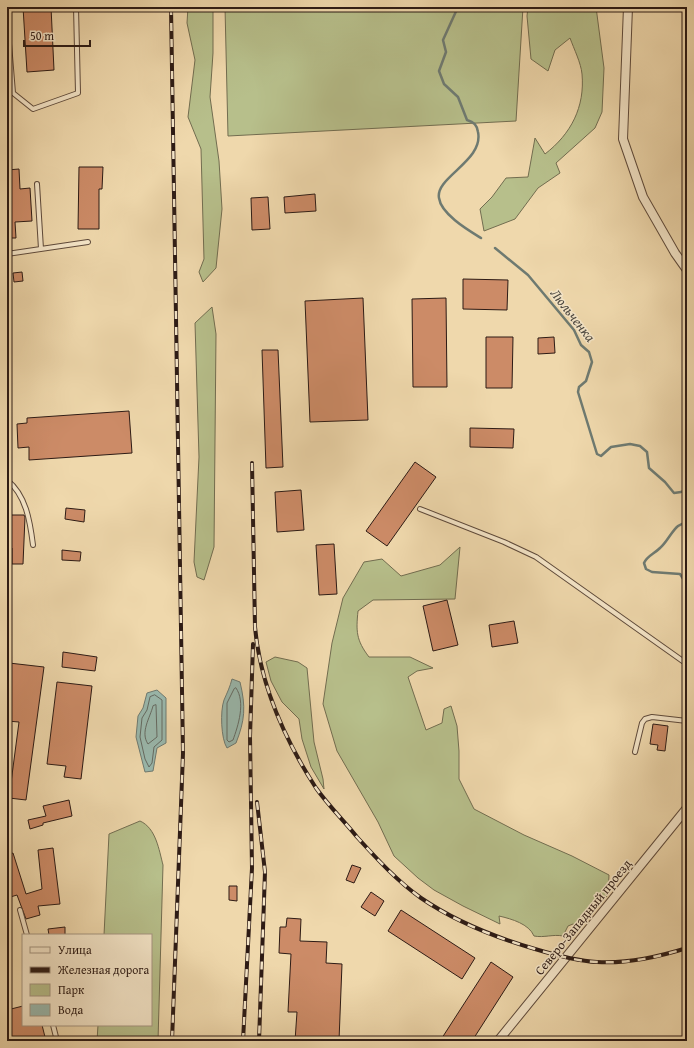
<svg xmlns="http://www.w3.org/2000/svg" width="694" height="1048" viewBox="0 0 694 1048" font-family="'Gentium Book Plus',serif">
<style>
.green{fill:#b7bf8b;stroke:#726d50}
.water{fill:#9ab9ae;stroke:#6e7a71}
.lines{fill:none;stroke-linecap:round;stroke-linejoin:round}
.shore{stroke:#646a62;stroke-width:1}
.stream{stroke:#6e7a71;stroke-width:2.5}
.building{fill:#cc8b67;stroke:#2d1b15}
.service-casing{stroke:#5e4a3b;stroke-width:6}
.minor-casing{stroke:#5e4a3b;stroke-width:10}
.service{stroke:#f5e6c9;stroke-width:4}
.minor{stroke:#f5e6c9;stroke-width:8}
.rail-casing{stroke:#2d1b15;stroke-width:4}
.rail{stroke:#f5e6c9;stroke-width:2.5;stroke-dasharray:8;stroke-linecap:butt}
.labels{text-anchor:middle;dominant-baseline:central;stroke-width:3;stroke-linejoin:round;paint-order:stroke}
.street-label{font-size:13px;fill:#2d1b15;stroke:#f5e6c9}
.water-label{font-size:14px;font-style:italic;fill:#4e4a43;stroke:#f5e6c9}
</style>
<rect width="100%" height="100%" fill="#efd8ac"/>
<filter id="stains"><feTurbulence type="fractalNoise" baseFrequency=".005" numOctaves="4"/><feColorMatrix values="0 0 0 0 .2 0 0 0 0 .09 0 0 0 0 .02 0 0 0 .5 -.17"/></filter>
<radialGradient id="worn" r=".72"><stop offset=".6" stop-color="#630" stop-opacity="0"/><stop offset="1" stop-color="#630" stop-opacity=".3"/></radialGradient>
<path class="green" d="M188,7H213V53L210,97L219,161L222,209L216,268L203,282L199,272L204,259L201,149L188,117L195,60L187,23Z
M225,7H523L516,121L228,136Z
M528,7H596L604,68L602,112L595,128L556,163L560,173L538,188L515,219L484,231L480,209L492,197L506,178L528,177L535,138L545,154C571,134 585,107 582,74C581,63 574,49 570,38L555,50L548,71L531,59L527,16Z
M212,307L216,334L214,547L204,580L197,577L194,562L199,457L195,323Z
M460,547L455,599L373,600L358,611C356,631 356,640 369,657H410L433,668L417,671L408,677L426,730L442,723L444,709L451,706L457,726L459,751V779L474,809L524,835L572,856L609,875L608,895L578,927L573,924L568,926L563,936C553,934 544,938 534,936C529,924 512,919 499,916L500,924L463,906L434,890L418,878L394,856L378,822L337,751L323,704L332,643L343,598L364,562L382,559L401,576L440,565Z
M275,657L298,662L307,668L314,742L323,779L324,789L311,767L302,739L299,719L282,702L271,681L266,662Z
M140,821C156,828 159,850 163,865L158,1041H97L98,1025H151V935H104L109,834Z"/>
<path class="water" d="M232,679L240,682C246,707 245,720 236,743L227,748C221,739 220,711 224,700C227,693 230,687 232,679Z
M157,690L166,698V743L157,748L153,771L145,772L136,737L138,716L143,708L147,693Z"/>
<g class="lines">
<path class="shore" d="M236,688C246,702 238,726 233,740L229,742L227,740V703L234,689Z
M155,695L162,700V740L154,747L152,763L149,767L145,759L140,737L142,718L147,710L150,697Z
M156,705L157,737L148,744C140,732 150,718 153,706Z"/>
<path class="stream" d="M458,7L443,40L446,52L439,71L444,84L458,97L467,120C474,122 477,125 478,132C484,161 435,177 439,198C441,214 468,230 481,238
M495,248L528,275L574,330L581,345L589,352L592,362L586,381L579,387L578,392L597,454L601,456L611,447L630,444L640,446L647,452L649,468L665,482L674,493L681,492L687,489
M687,523C683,523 681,524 678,526C671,532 667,542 660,548C654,554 647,556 644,563L646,569L652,572L680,574L687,585"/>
</g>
<path class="building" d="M23,7H51L54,70L27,72Z
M79,167H103L102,189H99V229H78Z
M19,169L20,189L30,188L32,221L15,222L16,238H7V170Z
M315,194L316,211L285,213L284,197Z
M268,197L270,229L252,230L251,198Z
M22,272L23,281L14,282L13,273Z
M463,279L508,280L507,310L463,309Z
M363,298L368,420L310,422L305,301Z
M446,298L447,387H413L412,299Z
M486,337H513L512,388H486Z
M554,337L555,353L538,354V338Z
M262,350H278L283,467L266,468Z
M129,411L132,453L29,460V447L18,448L17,424L27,423V418Z
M470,428L514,429L513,448L470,447Z
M415,462L436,477L387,546L366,531Z
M301,490L304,530L277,532L275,492Z
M66,508L85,510L84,522L65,519Z
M9,515H24L25,517L23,564H12V548H10L11,531H8Z
M334,544L337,594L319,595L316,545Z
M62,550L81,552L80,561L62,560Z
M447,600L458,645L433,651L423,606Z
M514,621L518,643L492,647L489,625Z
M63,652L97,657L95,671L62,667Z
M9,663L44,667L26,800L9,798L19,722L7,721Z
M57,682L92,686L81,779L64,777L66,766L47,764Z
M653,724L668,726L665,751L657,750L658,745L650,744Z
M69,800L72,816L43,823V825L30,829L28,820L46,816L43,806Z
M53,848L60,904L38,906L40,915L26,919L17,895L7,898V855L13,853L26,894L42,889L38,850Z
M352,865L361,868L354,883L346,880Z
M229,886H237V901L229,900Z
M371,892L384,901L375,916L361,907Z
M401,910L475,958L462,979L388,931Z
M287,918L301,919L300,941L327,942L326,963L342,964L339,1041H295L297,1012H288L291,954L279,953L280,927H286Z
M65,927V935H49L48,929Z
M491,962L513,977L472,1041H440Z
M23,1006V1025H42L46,1041H7V1010Z"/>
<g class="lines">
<g class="service-casing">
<path id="service" d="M7,19L13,93
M7,93H13L33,109L78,93L76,7
M37,184L41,249
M7,254L88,242
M7,480C26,495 30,521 33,545
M420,509L504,542L536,557L687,664
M7,739L9,742L7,758
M635,752L642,723L645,719L652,717L687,721
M20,910L27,935
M53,1025L57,1041"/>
</g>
<g class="minor-casing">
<path id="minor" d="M628,7L623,139L643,197L675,253L687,270
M498,1041L687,808"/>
</g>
<use href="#service" class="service"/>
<use href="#minor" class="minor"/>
<g class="rail-casing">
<path id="rail" d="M171,7L183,753L172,1041
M684,7L687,46
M252,463L255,627C260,684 285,740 316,788C328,805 344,821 357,837C377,859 397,881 421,898C456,922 494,937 535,949C555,955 576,961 597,962C628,964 658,957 687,948
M257,802L265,872L259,1041
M243,1041L252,868L250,737L253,644"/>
</g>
<use href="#rail" class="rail"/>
</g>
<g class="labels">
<g class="street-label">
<text transform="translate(583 917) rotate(-51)">Северо-Западный проезд</text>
</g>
<g class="water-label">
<text transform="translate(573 315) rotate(52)">Люльченка</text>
</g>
</g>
<rect width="694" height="1048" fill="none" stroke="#efd8ac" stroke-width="24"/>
<rect x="8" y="8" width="678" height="1032" fill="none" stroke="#2d1b15" stroke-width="2"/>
<rect x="12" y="12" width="670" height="1024" fill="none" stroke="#2d1b15"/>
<rect x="22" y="934" width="130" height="92" fill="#f5e6c9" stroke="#a59581"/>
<rect x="30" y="947" width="20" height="6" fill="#f5e6c9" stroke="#a59581"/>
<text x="58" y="954" font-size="12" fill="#2d1b15">Улица</text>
<rect x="30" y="967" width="20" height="6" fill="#2d1b15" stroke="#a59581"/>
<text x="58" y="974" font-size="12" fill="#2d1b15">Железная дорога</text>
<rect x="30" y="984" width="20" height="12" fill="#b7bf8b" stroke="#a59581"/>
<text x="58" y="994" font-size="12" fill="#2d1b15">Парк</text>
<rect x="30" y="1004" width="20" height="12" fill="#9ab9ae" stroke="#a59581"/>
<text x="58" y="1014" font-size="12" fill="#2d1b15">Вода</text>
<path d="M24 40v6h66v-6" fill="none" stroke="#2d1b15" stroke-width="2"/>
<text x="30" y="40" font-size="12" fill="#2d1b15" stroke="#f5e6c9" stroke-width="3" paint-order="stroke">50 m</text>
<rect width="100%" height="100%" filter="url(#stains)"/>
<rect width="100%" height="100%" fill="url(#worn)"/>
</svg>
